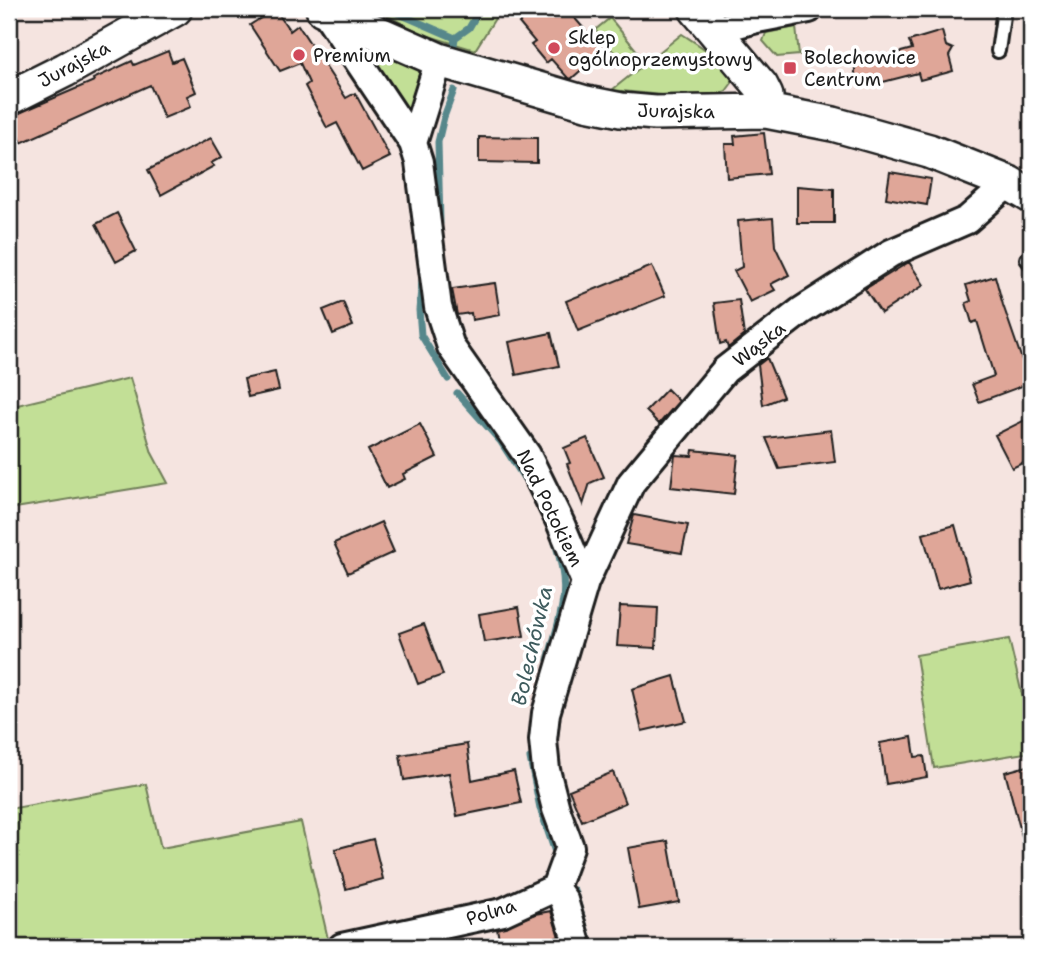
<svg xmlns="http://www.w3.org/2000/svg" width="1040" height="956" viewBox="0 0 1040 956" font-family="'Shantell Sans',sans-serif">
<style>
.green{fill:#c2df96;stroke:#6f7e59;stroke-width:2}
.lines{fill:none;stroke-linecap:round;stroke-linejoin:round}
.stream{stroke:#57878b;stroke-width:7}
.building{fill:#dfa698;stroke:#1c1c1c;stroke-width:2}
.service-casing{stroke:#1c1c1c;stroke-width:18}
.minor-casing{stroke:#1c1c1c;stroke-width:32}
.tertiary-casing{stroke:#1c1c1c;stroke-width:38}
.service{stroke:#fff;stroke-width:12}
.minor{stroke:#fff;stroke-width:26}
.tertiary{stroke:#fff;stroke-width:33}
.poi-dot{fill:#d1495b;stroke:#fff;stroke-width:2.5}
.labels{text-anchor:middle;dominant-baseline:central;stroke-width:7;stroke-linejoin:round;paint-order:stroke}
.poi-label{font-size:19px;fill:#1c1c1c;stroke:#fff;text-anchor:start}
.street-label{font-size:19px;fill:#1c1c1c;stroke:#fff}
.water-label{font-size:21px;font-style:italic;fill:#3e5b5d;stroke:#fff}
</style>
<rect width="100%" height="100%" fill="#f5e4e0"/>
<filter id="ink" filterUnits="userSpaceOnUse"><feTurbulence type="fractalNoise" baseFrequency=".0143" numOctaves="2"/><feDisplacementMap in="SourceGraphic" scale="14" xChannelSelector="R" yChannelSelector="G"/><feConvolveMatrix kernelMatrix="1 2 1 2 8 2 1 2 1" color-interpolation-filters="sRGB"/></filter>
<g filter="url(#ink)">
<path class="green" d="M375,9H501L475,50L422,34Z
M610,18L637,51L623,63L595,30Z
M796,27L799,55L777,57L763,41L766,33Z
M682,34C697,44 732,64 732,83L726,91L718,94L661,95L612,90Z
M381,53H386L423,71L410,110L405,111L372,66L376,56Z
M130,378L152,453L168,483L9,509V407Z
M1009,639L1031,733V752L934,768L916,655Z
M146,784L161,848L301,822L328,939L279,947H9V809Z"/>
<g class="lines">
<path class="stream" d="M388,9L455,38L454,45
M455,38L469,28L480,9
M440,223L438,142L444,117L454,90
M422,280L419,310L421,335L448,379
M457,393L501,442L526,481
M548,660C561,612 572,591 555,543
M530,758L540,808L557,858
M574,890L591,947"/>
</g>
<path class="building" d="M275,9L290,31L298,25L346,98L355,93L390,157L362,171L337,123L327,128L305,86L309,83L300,63L280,71L250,25Z
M535,9H567L603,51L571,79L567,77L551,59L546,63L531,45L535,42L519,23Z
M942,31L946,46L953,49L949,56L953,71L920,80L918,73L883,82H855V61L892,62L890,55L912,49L909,41Z
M168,51L172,62L182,58L196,92L187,96L191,107L164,118L150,85L21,143L10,117L94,81L93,79L132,61L134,65Z
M764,133L769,174L727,178L725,144H735L734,136Z
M479,137L537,138V163L479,162Z
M211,138L222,157L211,163L214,166L161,195L148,170Z
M890,172L931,179L927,205L886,198Z
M797,186L834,189V223H797Z
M117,213L136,251L116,262L96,224Z
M773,218L775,246L789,275L771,284L775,290L750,302L734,271L742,267L738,221Z
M909,262L924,285L881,313L865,289Z
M652,266L665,296L578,331L566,301Z
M995,276L1003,305L1030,383L979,402L972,384L994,376L977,321L972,323L966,303L971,301L966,285Z
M495,283L500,315L472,320L471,313L457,315L452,289Z
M739,300L744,335L728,348L726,342L720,344L714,303Z
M343,302L353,326L333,334L323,310Z
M551,333L559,366L516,375L509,342Z
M767,358L783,397L763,405L758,365Z
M275,372L279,390L248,397L244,379Z
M667,389L679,401L659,424L646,411Z
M1031,417V459L1012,468L995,435Z
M420,424L437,457L403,474L405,479L387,488L368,450Z
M831,430L835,462L779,469L766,438Z
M587,438L604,477L590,483L583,505L567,464L570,463L564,448Z
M693,450L738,455L734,494L671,487L675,455L692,456Z
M634,515L688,525L682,553L626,544Z
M381,522L394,552L348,573L334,543Z
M955,525L970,580L938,589L923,534Z
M620,606L658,608L656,648L617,646Z
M519,607L524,636L484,642L479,614Z
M424,624L443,675L418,684L399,633Z
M674,676L686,721L642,731L632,689Z
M912,737L915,757L924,756L927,777L886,784L880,743Z
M467,744L472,780L514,771L521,803L457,816L449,773L404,780L400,755Z
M1031,765V850L1026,851L1005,772Z
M613,772L625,803L582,821L569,790Z
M373,839L383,879L346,889L335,849Z
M668,841L679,902L639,909L628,848Z
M551,911L559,937L512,947H501L497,929L535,914Z"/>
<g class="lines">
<g class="service-casing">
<path id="service" d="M998,51L1004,9
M1027,259L1031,264"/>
</g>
<g class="minor-casing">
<path id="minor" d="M324,10L413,143
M715,30L757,19L809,9
M585,582L631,483L725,370L801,311L891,253L967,220L1009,183
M555,888L564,900L578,947
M342,947L503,912L555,888L570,847L556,809L546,770L543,740L546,713L585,582L560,522L527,455L451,347L438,307L419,162L413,143L439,60"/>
</g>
<g class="tertiary-casing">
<path id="tertiary" d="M323,9L439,60L586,103L621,110L655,113L766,111L833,124L929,151L1009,183L1031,196
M696,9L761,86L766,96V111
M9,98L65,70L175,9"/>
</g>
<use href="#service" class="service"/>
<use href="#minor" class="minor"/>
<use href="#tertiary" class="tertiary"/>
</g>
</g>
<g class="poi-dot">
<circle cx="554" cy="48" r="7"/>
<circle cx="299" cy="55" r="7"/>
<rect x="783" y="61" width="14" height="14" rx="3.5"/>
</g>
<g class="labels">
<g class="poi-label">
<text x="568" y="37">Sklep<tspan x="568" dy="22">ogólnoprzemysłowy</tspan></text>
<text x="313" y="55">Premium</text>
<text x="804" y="57">Bolechowice<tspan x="804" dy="22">Centrum</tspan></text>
</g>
<g class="street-label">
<text transform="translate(74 64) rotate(-28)">Jurajska</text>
<text transform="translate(676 111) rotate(1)">Jurajska</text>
<text transform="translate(759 344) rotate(-38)">Wąska</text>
<text transform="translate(550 508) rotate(64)">Nad Potokiem</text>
<text transform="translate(491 912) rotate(-17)">Polna</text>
</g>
<g class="water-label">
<text transform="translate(532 646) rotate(-77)">Bolechówka</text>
</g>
</g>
<rect width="1040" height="956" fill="none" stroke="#fff" stroke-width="35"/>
<rect x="18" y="18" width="1005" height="921" fill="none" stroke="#1c1c1c" stroke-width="2.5" filter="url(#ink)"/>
</svg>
